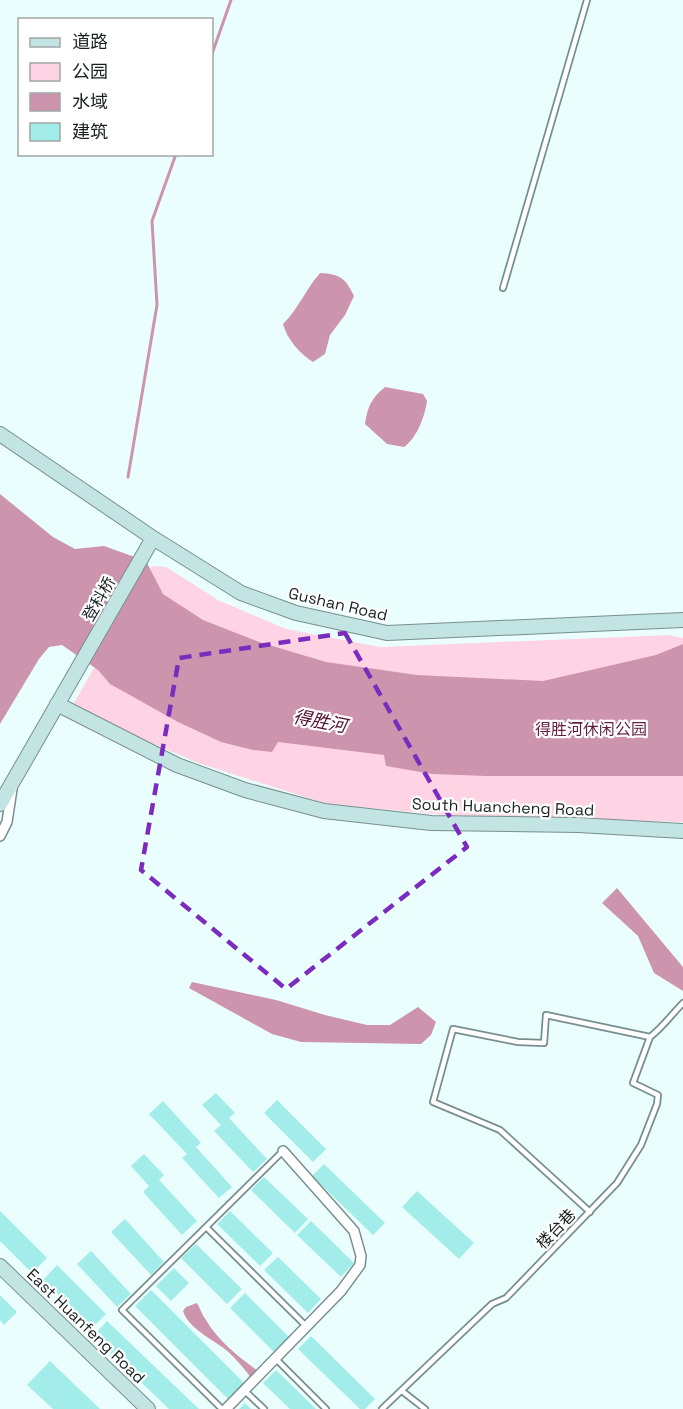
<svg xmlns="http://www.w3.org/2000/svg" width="683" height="1409" viewBox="0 0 683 1409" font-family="'Space Grotesk','Noto Sans SC',sans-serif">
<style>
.green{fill:#fed4e5}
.water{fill:#cd95ad}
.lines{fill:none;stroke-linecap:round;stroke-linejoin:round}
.stream{stroke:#cd95ad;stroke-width:3}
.building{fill:#a2edea}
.lane-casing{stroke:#788f8e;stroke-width:8}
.street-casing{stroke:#788f8e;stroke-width:12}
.secondary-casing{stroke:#788f8e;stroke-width:16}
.lane{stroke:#fff;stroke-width:4.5}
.street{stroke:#fff;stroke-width:9}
.secondary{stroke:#c2e4e3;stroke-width:14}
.marked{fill:none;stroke:#7b2cbf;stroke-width:4.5;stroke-dasharray:12 8;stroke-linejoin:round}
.labels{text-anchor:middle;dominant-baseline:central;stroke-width:4.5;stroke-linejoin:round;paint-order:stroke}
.street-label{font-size:16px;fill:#182221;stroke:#fff}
.park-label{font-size:16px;fill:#611f42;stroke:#fff}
.water-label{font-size:18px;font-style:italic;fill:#521035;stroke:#fff}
</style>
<rect width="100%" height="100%" fill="#eafefd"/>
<path class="green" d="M152,566L166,567L218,600L286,629L380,647L669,635L683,638V822L446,815L327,804L198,763L71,708Z"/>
<path class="water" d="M320,273C341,274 346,279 354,296L345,315L330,335L325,354L313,362C300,354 287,339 283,324C299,308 305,290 320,273Z
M385,387L423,394L427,401C425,416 417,438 404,447L387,444L365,424C368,406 371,399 385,387Z
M0,494L53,537L75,549L104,546L146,561L163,594L203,620L259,642L326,662L417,675L543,681L656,655L683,644V776H486L432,774L386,766L384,755L278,742L272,752L253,750L221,742L178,722L110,684L98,670L62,645L49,647L39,659L0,724Z
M617,888L683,967V991L654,973L638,936L602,903Z
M192,982L276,1000L325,1015L367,1025H390L418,1007L436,1022L431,1035L421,1044L301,1042L272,1034L189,988Z
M197,1303C200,1308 202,1315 206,1320C218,1341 239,1357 258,1371L251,1378C247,1371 229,1351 222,1347C208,1337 188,1327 183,1311L186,1307Z"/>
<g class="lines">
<path class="stream" d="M212,54L231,0
M128,477L157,305L152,221L176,154"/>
</g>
<path class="building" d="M216,1093L235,1113L229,1118L267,1159L253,1172L214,1131L221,1125L202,1105Z
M277,1100L326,1149L313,1162L264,1113Z
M163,1101L201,1143L196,1147L232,1187L219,1198L182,1158L187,1154L149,1114Z
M144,1154L164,1175L159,1180L197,1221L182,1235L143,1192L149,1186L131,1166Z
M324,1164L385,1223L373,1235L312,1176Z
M264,1177L308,1219L295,1233L251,1190Z
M417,1191L474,1243L459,1259L402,1207Z
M0,1211L47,1258L32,1273L0,1241Z
M230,1211L273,1253L260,1266L217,1224Z
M125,1219L164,1262L151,1275L111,1232Z
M311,1221L354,1263L341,1277L297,1235Z
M196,1244L242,1289L227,1304L181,1258Z
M91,1251L131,1294L117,1307L77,1264Z
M278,1257L321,1299L308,1313L264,1270Z
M57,1265L106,1314L92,1328L43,1280Z
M174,1268L189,1283L171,1301L156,1286Z
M151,1290L245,1384L229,1400L135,1306Z
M245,1293L290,1338L275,1353L230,1308Z
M0,1295L17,1312L4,1325L0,1320Z
M107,1321L199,1409H169L93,1336Z
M311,1336L375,1399L365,1409H360L298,1349Z
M50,1361L100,1409H53L27,1385Z
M276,1370L316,1409H290L263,1383Z
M245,1403L251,1409H239Z"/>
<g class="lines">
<g class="lane-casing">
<path id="lane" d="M503,288L587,0
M590,1212L500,1130L433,1102L453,1029L518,1042L544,1043L546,1015L650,1037C663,1027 671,1015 683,1003
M206,1227L306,1326
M275,1358L326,1409
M244,1390L264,1409
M402,1391L425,1409
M222,1409L122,1310L283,1151
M382,1409L492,1304L506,1298L617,1183L641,1145L657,1104L658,1095L633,1083L650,1037"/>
</g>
<g class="street-casing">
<path id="street" d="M0,836L7,822L12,789
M226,1409L341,1291L360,1265L361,1256L354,1231L283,1151"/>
</g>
<g class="secondary-casing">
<path id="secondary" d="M0,434L153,538L241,593L296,613L387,633L683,620
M57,704L177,765L245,790L324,811L431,823L578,825L683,831
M0,804L153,538
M0,1266L148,1409"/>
</g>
<use href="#lane" class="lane"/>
<use href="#street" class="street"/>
<use href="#secondary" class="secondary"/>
</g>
<path class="marked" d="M345,633L467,847L286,989L141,870L179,658Z"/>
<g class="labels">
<g class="street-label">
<text transform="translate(99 599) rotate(-60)">登科桥</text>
<text transform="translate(338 604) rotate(13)">Gushan Road</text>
<text transform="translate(503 807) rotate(2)">South Huancheng Road</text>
<text transform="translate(556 1229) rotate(-46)">楼台巷</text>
<text transform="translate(86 1326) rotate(44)">East Huanfeng Road</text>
</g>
<g class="park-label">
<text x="591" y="729">得胜河休闲公园</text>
</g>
<g class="water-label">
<text transform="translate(320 721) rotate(11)">得胜河</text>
</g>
</g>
<rect x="18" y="18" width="195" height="138" fill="#ffffff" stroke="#a3a7a6" stroke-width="1.5"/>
<rect x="30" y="38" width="30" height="9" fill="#c2e4e3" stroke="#a3a7a6" stroke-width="1.5"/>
<text x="72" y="48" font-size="18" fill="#182221">道路</text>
<rect x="30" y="63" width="30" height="18" fill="#fed4e5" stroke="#a3a7a6" stroke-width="1.5"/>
<text x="72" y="78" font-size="18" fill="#182221">公园</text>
<rect x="30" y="93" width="30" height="18" fill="#cd95ad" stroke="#a3a7a6" stroke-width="1.5"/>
<text x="72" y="108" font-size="18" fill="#182221">水域</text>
<rect x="30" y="123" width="30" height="18" fill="#a2edea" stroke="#a3a7a6" stroke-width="1.5"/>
<text x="72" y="138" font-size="18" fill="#182221">建筑</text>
</svg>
